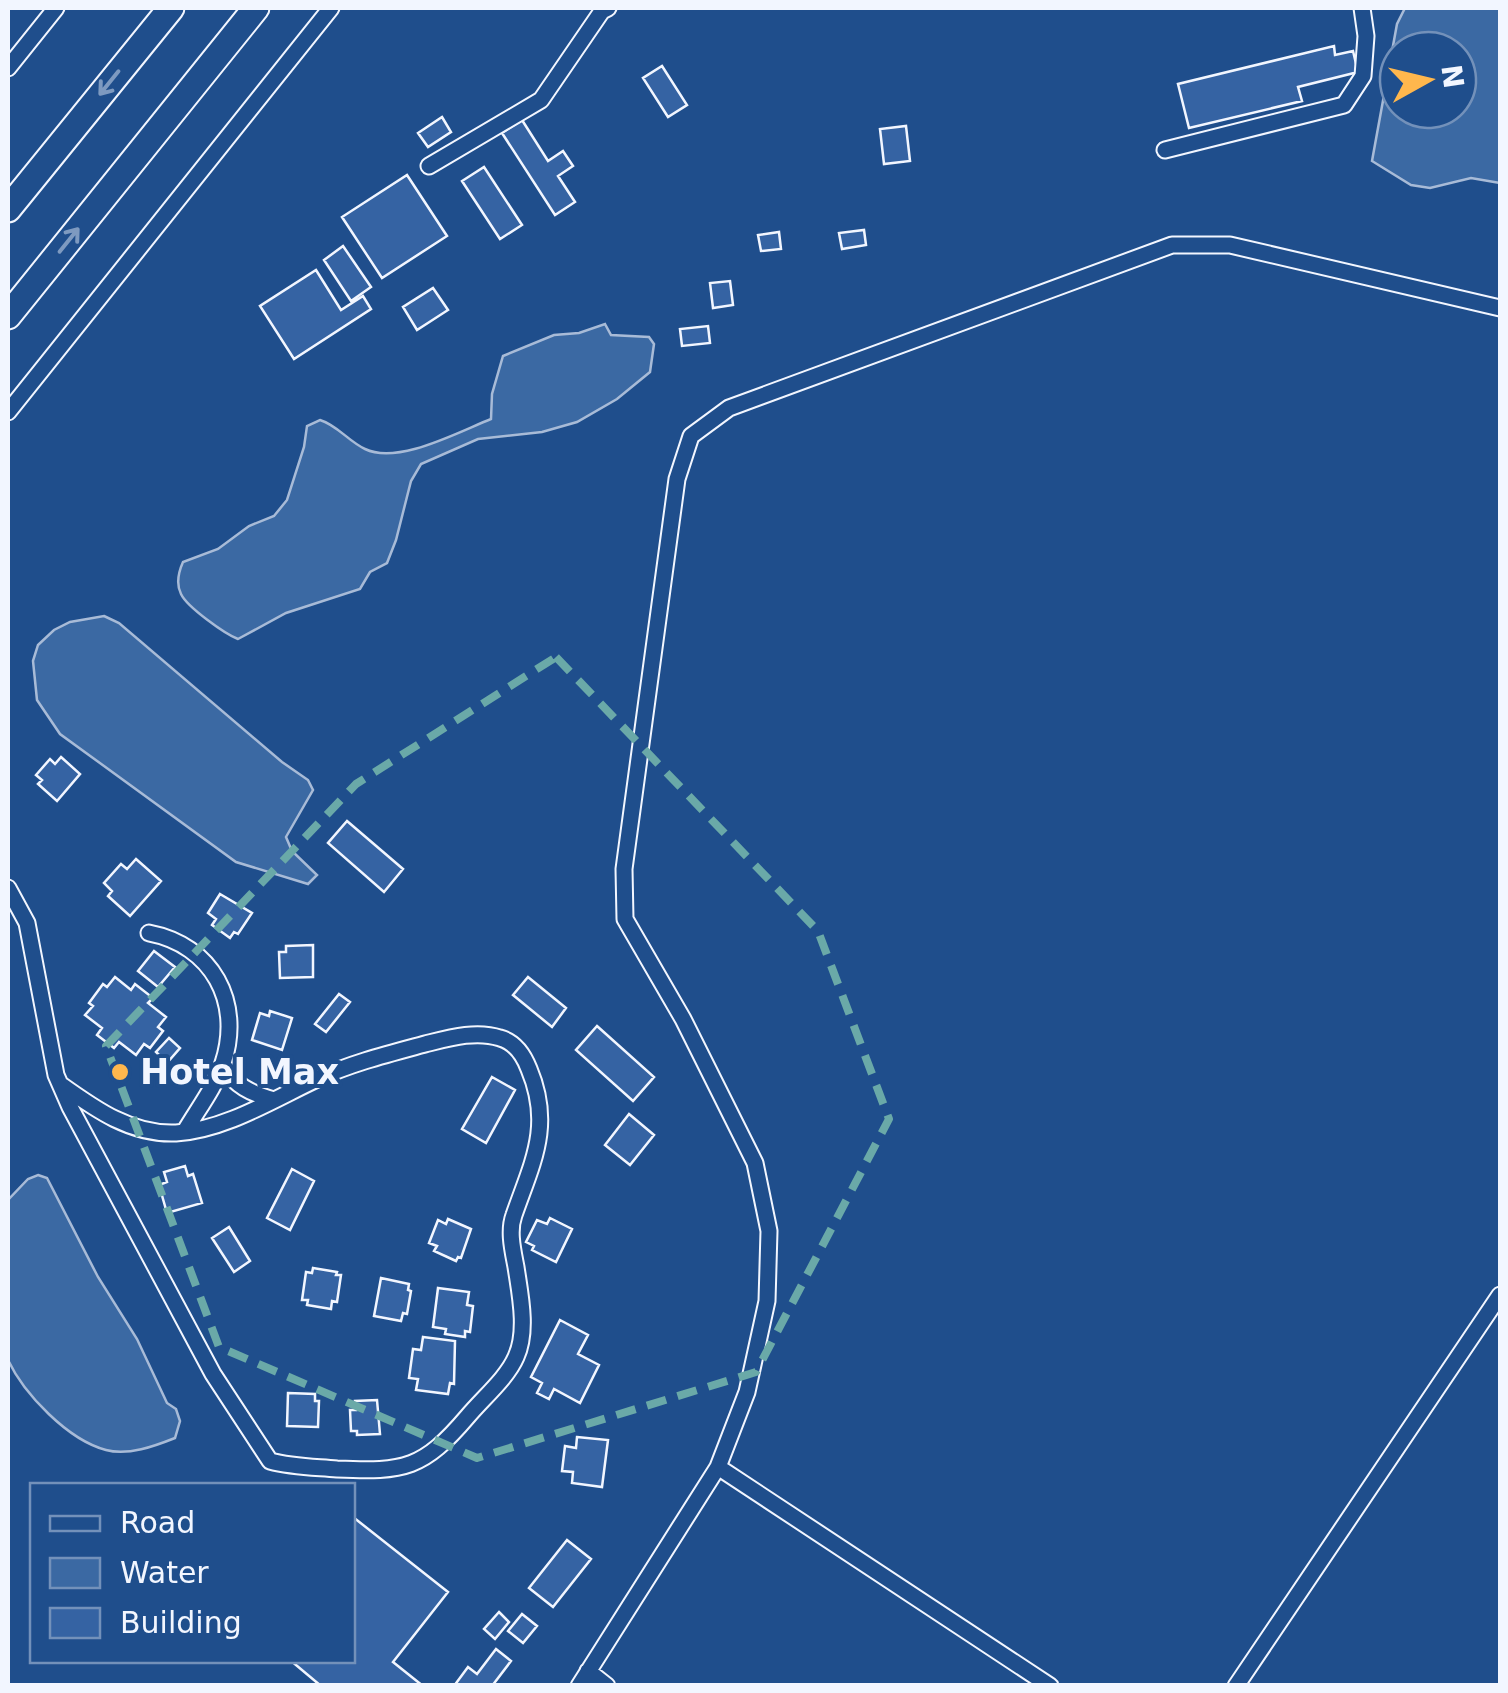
<svg xmlns="http://www.w3.org/2000/svg" width="1508" height="1693" viewBox="0 0 1508 1693" font-family="'DejaVu Sans',sans-serif">
<style>
.water{fill:#3b69a3;stroke:#a8bbd7;stroke-width:2.5;fill-rule:evenodd}
.building{fill:#3563a3;stroke:#f2f6ff;stroke-width:2.5}
.lines{fill:none;stroke-linecap:round;stroke-linejoin:round}
.street-casing{stroke:#f2f6ff;stroke-width:19}
.primary-casing{stroke:#f2f6ff;stroke-width:29}
.street{stroke:#1f4e8c;stroke-width:15}
.primary{stroke:#1f4e8c;stroke-width:25}
.oneway{stroke:#7e9ac0}
.marked{fill:none;stroke:#6aa9a8;stroke-width:8;stroke-dasharray:20 12;stroke-linejoin:round}
.poi-dot{fill:#ffb74d;stroke:#1f4e8c;stroke-width:4}
.labels{text-anchor:middle;dominant-baseline:central;stroke-width:8;stroke-linejoin:round;paint-order:stroke}
.poi-label{font-size:35px;font-weight:bold;fill:#f2f6ff;stroke:#1f4e8c;text-anchor:start}
</style>
<rect width="100%" height="100%" fill="#1f4e8c"/>
<path class="water" d="M1405,8H1500V183L1471,178L1430,188L1411,185L1372,161L1397,24ZM1398,50H1458V110H1398Z
M605,324L611,335L649,337L654,344L650,372L617,399L577,422L542,432L478,439L421,464L411,481L396,540L387,563L370,572L360,589L286,613L238,639C225,634 187,607 181,594C176,584 179,571 183,562L218,549L249,526L274,516L287,500L304,447L307,426L320,420C337,425 348,441 365,449C398,465 458,432 491,419L492,394L503,356L554,335L579,333Z
M104,616L119,623L282,762L308,780L313,790L286,837L292,851L317,875L308,884L236,862L60,734L37,700L33,661L38,645L54,630L70,622Z
M38,1175L47,1178L98,1277L137,1339L167,1403L176,1409L180,1421L175,1438C155,1446 128,1456 106,1450C68,1440 24,1394 8,1360V1200L28,1179Z"/>
<path class="building" d="M1334,46L1335,55L1353,51L1358,72L1298,87L1302,101L1189,128L1178,84Z
M662,66L687,105L668,117L643,78Z
M442,117L451,132L428,147L418,133Z
M522,120L548,161L563,151L573,166L558,176L575,202L555,215L502,133Z
M906,126L910,161L884,164L880,129Z
M484,167L522,225L500,239L462,181Z
M407,175L447,236L382,278L342,217Z
M864,230L866,245L842,249L839,233Z
M779,232L781,249L761,251L758,235Z
M343,246L371,287L351,301L324,260Z
M316,270L341,310L363,296L371,309L294,359L260,306Z
M730,281L733,305L713,308L710,283Z
M433,288L448,310L417,330L403,307Z
M708,326L710,343L682,346L680,329Z
M61,757L80,774L57,801L38,784L42,780L36,775L50,759L55,764Z
M347,821L403,869L384,892L328,843Z
M136,859L161,881L130,916L108,896L112,891L104,883L121,864L127,869Z
M220,894L252,913L238,934L234,932L230,938L212,925L216,919L208,913Z
M313,945V977L280,978L279,952H286V946Z
M154,951L175,967L158,987L138,971Z
M115,977L131,990L135,984L153,998L148,1003L166,1017L158,1027L163,1031L150,1048L144,1044L136,1055L119,1042L114,1048L97,1035L102,1028L85,1015L93,1006L89,1003L103,984L107,987Z
M528,977L566,1008L552,1027L513,995Z
M339,994L350,1002L326,1032L315,1024Z
M270,1011L292,1018L282,1050L252,1040L260,1013L269,1016Z
M597,1026L654,1077L633,1101L576,1050Z
M169,1038L180,1048L167,1063L156,1052Z
M492,1077L515,1090L486,1143L462,1129Z
M629,1114L654,1135L630,1165L605,1145Z
M185,1166L188,1176L193,1174L202,1203L167,1213L159,1185L167,1182L164,1172Z
M292,1169L314,1181L290,1230L267,1218Z
M550,1218L572,1229L556,1262L532,1250L534,1246L526,1242L537,1220L547,1224Z
M448,1219L471,1229L461,1258L458,1257L456,1261L434,1251L437,1246L429,1243L438,1220L446,1224Z
M229,1227L250,1261L234,1272L212,1238Z
M313,1268L337,1272L336,1275H341L337,1302L332,1301L331,1309L307,1305L308,1300H302L306,1272L312,1273Z
M381,1278L409,1284L408,1290L411,1291L407,1314L403,1313L401,1321L374,1316Z
M438,1288L469,1292L467,1305L473,1306L470,1332L465,1331V1337L445,1334L446,1329L433,1327Z
M560,1320L588,1335L578,1354L599,1365L580,1403L554,1389L549,1399L537,1393L542,1383L531,1377Z
M423,1337L455,1341L454,1384L450,1383L448,1394L416,1390L418,1379L409,1378L413,1349L421,1350Z
M288,1393L315,1394V1401H319L318,1427L287,1426Z
M377,1400L380,1434L357,1435V1431H351L350,1410H356L355,1401Z
M577,1437L608,1440L602,1487L572,1483L573,1472L562,1471L565,1446L576,1448Z
M353,1517L448,1592L393,1662L423,1686H321L290,1660H352Z
M567,1540L591,1559L553,1607L529,1588Z
M499,1612L509,1622L495,1639L484,1629Z
M522,1614L537,1626L523,1643L508,1631Z
M496,1649L511,1661L492,1686H454L468,1667L477,1674Z"/>
<g class="lines">
<g class="street-casing">
<path id="street" d="M8,68L56,8
M1165,150L1344,105L1363,76L1366,36L1362,8
M429,166L541,100L602,11L608,8
M8,412L331,8
M8,888L27,923L56,1075L70,1107L213,1374L270,1461C292,1467 314,1467 337,1469C405,1472 423,1469 468,1416C483,1398 507,1378 516,1357C528,1331 520,1294 516,1267C513,1251 508,1231 514,1215C532,1163 553,1126 529,1069C524,1056 515,1042 500,1038C476,1030 449,1038 425,1044C388,1054 352,1063 317,1079C274,1099 225,1130 176,1133C131,1135 95,1109 60,1084
M149,933C212,945 243,1002 223,1063C215,1087 198,1109 185,1131
M222,1066C236,1086 250,1093 274,1100
M718,1467L1050,1686
M588,1671L607,1686
M579,1686L718,1467L747,1392L767,1301L769,1231L755,1163L683,1019L625,919L624,869L677,479L691,436L729,408L1172,245H1230L1500,308
M1236,1686L1500,1295"/>
</g>
<g class="primary-casing">
<path id="primary" d="M8,209L171,8
M8,316L256,8"/>
</g>
<use href="#street" class="street"/>
<use href="#primary" class="primary"/>
</g>
<defs><path id="oneway-shaft" d="M-6 0H5M1.5-3L5.5 0L1.5 3" fill="none" stroke-width="1.6" stroke-linecap="round" stroke-linejoin="round" transform="scale(2.5)"/></defs>
<g class="oneway">
<use href="#oneway-shaft" transform="translate(109 83) rotate(129)"/>
<use href="#oneway-shaft" transform="translate(69 240) rotate(-51)"/>
</g>
<path class="marked" d="M556,657L818,931L889,1119L756,1372L477,1458L219,1347L106,1046L356,784Z"/>
<circle class="poi-dot" cx="120" cy="1072" r="10"/>
<g class="labels">
<g class="poi-label">
<text x="140" y="1072">Hotel Max</text>
</g>
</g>
<rect width="1508" height="1693" fill="none" stroke="#f2f6ff" stroke-width="20"/>
<rect x="30" y="1483" width="325" height="180" fill="#1f4e8c" stroke="#7391ba" stroke-width="2.5"/>
<rect x="50" y="1516" width="50" height="15" fill="#1f4e8c" stroke="#7391ba" stroke-width="2.5"/>
<text x="120" y="1533" font-size="30" fill="#f2f6ff">Road</text>
<rect x="50" y="1558" width="50" height="30" fill="#3b69a3" stroke="#7391ba" stroke-width="2.5"/>
<text x="120" y="1583" font-size="30" fill="#f2f6ff">Water</text>
<rect x="50" y="1608" width="50" height="30" fill="#3563a3" stroke="#7391ba" stroke-width="2.5"/>
<text x="120" y="1633" font-size="30" fill="#f2f6ff">Building</text>
<g transform="translate(1428 80) rotate(82)"><circle r="48" fill="#1f4e8c" stroke="#7391ba" stroke-width="2.5"/>
<path d="M0-8L18 38L0 25L-18 38Z" fill="#ffb74d"/>
<text y="-15" font-size="28" font-weight="bold" text-anchor="middle" fill="#f2f6ff">N</text>
</g>
</svg>
